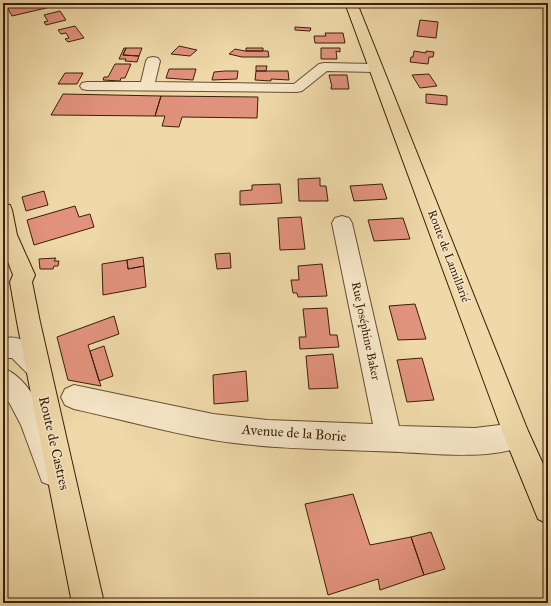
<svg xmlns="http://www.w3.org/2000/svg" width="551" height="606" viewBox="0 0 551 606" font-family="'IM FELL Great Primer',serif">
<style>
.building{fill:#e1927c;stroke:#3c1e0a}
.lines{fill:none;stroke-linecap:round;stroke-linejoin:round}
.minor-casing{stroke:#694d32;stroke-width:2}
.major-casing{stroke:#3c1e0a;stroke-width:2}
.minor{fill:#f5e6c7;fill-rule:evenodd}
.major{fill:#efd9a9;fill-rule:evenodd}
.labels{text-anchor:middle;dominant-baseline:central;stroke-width:3;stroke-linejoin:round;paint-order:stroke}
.street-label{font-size:12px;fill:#3c1e0a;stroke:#f5e6c7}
.near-street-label{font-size:14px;fill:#3c1e0a;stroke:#f5e6c7}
</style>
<rect width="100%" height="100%" fill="#efd9a9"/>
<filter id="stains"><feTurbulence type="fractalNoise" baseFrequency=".005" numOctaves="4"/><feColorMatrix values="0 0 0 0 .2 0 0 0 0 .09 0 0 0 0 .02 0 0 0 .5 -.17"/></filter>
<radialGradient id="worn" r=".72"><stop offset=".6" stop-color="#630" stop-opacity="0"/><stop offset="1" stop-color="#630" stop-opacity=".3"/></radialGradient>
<path class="building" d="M14,3H57L59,5L12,16L6,5Z
M60,11L66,20L46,25L44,22L48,21L44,15Z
M420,20L438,22L436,38L417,36Z
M75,26L84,38L68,42L65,39L69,38L66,33L61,34L58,30Z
M295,27L311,28L310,31L295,30Z
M325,33H343L345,43H315L314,36H326Z
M179,46L197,50L190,56L171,54Z
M124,48H126L123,55L139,56L137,62L125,61L126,59H119Z
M126,48H142L139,56L123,55Z
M246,48H263V51H246Z
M321,48H340V52L336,51L337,59H321Z
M235,49L245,51H268L269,57H242L229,54Z
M414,51L426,53V51L434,52L433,57H429L428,64L410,62L411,57H413Z
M115,64H131L125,78H121L120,81L103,80L104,77H108Z
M256,66H267L266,71H256Z
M169,69H196L193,80L166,78Z
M225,71H238L237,79L212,80L214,72Z
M256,71H288L289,80L271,79V81L255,80Z
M65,73H83L77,84H58Z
M429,74L437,86L420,88L412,75Z
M329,75H347L349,89H331V87H332Z
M63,94L161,96L155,116L51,115Z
M426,94L447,96V105L426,103Z
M161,96L258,97L257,118L182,117L179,127L162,126L165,116H155Z
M320,178V186H326L328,201H299L298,179Z
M280,184L282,203L240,205V191L252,190V185Z
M382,184L387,199L354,201L350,186Z
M44,191L48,205L26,211L22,197Z
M75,206L79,217L90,214L94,227L34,245L27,220Z
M301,217L305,249L280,250L278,218Z
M403,218L410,239L374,241L368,220Z
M230,253L231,268L217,269L215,254Z
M143,257L144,266L128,269L127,260Z
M56,258L54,261H59L58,266H54L53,269H40L39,259Z
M127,260L128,269L144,266L146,287L103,295L102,264Z
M322,264L327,296L298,297L297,293H293L291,280H299L298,266Z
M415,304L426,339L398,340L389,306Z
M327,308L330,335H337L339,347L300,349L299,337H306L303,309Z
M114,316L119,334L88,345L101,386L68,380L57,337Z
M104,346L113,376L99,381L90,351Z
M333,354L338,388L309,389L306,356Z
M422,358L434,400L407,402L397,360Z
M246,371L248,401L214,404L213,375Z
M353,494L370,545L411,537L424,575L380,590L378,579L328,595L305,504Z
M431,532L445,569L424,575L411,537Z"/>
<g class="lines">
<g class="minor-casing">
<path id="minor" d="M153,57L158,58L160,61L155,82L294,84L319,64L324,63L375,64L380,65L382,68L380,71L375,72L327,71L302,91L297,92L87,90L82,89L80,86L82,83L87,82H141L146,61L148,58Z
M342,216L349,218L352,223L399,426L475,428L517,423L526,427L530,436L526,445C491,460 438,454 400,452C339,449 274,450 213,440C166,432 120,419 74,409L65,405L61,397L65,389L74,385L213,414L267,420L373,424L332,223L335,218Z
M3,338C7,338 12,337 16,338C29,340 43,354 48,365L45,373L36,376L27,373L12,358H3Z
M3,368C38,381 53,440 66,472L62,482L52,486L42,482L21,425L10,404L3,395Z"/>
</g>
<g class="major-casing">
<path id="major" d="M345,3H357L528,431L548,475V524L538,519L504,436Z
M3,204L10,205L12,210L17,235L35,275L32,282L40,322L104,603H72L17,322L10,282L13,275L7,259L3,257Z"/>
</g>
<use href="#minor" class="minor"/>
<use href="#major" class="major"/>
</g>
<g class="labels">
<g class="street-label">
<text transform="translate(449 256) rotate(69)">Route de Lamillarié</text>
<text transform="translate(366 331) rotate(78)">Rue Joséphine Baker</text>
</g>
<g class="near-street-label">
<text transform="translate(294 433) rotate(4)">Avenue de la Borie</text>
<text transform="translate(54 443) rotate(77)">Route de Castres</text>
</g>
</g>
<rect width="551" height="606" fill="none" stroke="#efd9a9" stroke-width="16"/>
<rect x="4" y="4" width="543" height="598" fill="none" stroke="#3c1e0a" stroke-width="2"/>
<rect x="8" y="8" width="535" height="590" fill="none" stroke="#3c1e0a"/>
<rect width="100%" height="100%" filter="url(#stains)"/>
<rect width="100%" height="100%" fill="url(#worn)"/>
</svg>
